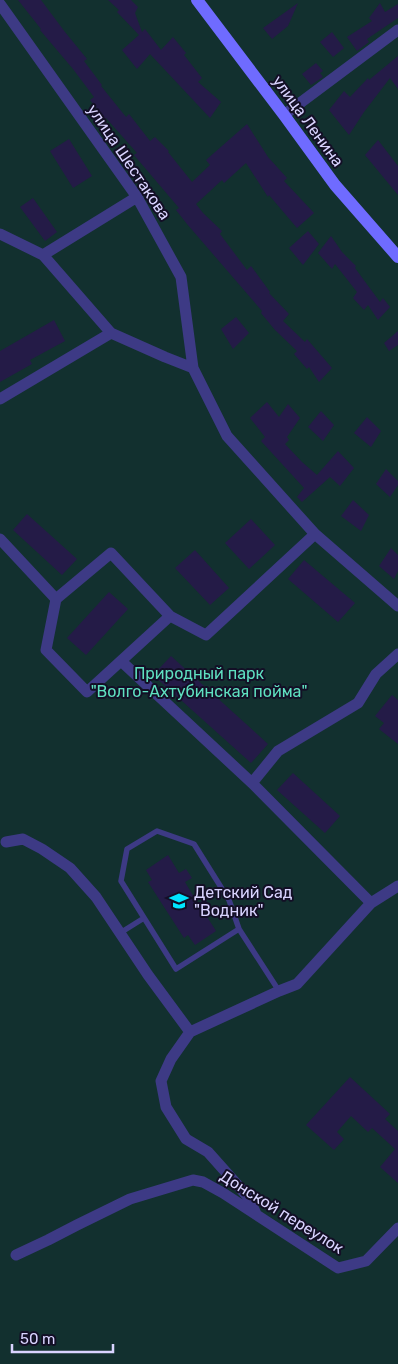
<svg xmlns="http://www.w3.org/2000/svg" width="398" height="1364" viewBox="0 0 398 1364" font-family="Rubik,sans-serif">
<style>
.green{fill:#12302f}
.building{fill:#241b47}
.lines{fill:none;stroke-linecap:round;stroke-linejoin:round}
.lane{stroke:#3d3a85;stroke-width:5.5}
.street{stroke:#3d3a85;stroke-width:11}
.secondary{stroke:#6f6bff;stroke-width:12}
.labels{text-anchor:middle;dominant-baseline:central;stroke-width:4;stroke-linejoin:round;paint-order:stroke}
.street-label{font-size:16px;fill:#d9d4ff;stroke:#130f26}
.park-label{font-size:16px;fill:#5fe0c0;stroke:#130f26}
.poi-label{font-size:16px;fill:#d9d4ff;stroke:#130f26;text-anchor:start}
</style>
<rect width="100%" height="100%" fill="#130f26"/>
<path class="green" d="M0,0H398V1364H0Z"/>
<path class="building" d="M18,0H41L65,32L87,59L84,61L102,85L101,86L126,117L129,114L150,141L155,137L169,151L168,152L192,182L210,165L206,160L247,124L268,157L287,178L284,181L314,213L297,228L269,195L268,197L246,163L224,183L222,180L196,204L203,213L222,231L220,234L247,270L251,266L270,292L269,293L289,314L283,321L305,342L307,339L332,368L319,382L309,367L307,369L294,354L297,351L275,330L261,313L262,311L187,224L176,210L179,208L134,155L137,153L106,118L105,119L90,100L94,97L73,69L40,30L41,29Z
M108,0H131L138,7L135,13L142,32L145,29L161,50L173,37L186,53L184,55L202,78L198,82L221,102L210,118L150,54L137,69L122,50L139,35L117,12L119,10Z
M298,3L288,26L272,39L263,28Z
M380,3L385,12L398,4V18L367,39L369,42L357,51L347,37L372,21L369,18Z
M332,32L344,48L333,57L320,42Z
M398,56V89L390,78L364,112L349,135L329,110L344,91L350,97L368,78L369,80Z
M316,63L323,71L320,73L323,77L311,85L302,74Z
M69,139L92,176L73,188L50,151Z
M378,140L398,166V195L365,155Z
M33,198L57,232L45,241L20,207Z
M308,231L319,244L303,265L289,248Z
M331,236L342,252L356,266L355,268L380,302L383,298L390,307L378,320L368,305L364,310L353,298L357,292L335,264L332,269L318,253Z
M236,317L249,333L233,349L221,329Z
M54,320L65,341L30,360L32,364L0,382V351Z
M398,331V345L389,351L384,343Z
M267,402L279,417L288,404L300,418L287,437L289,440L285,444L302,462L317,475L338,451L354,468L340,486L330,477L302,502L297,497L304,488L261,441L265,437L250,418Z
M321,411L334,425L323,441L308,427Z
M367,417L381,431L371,447L354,433Z
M386,469L398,481V485L390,497L376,484Z
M353,500L369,515L361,531L341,516Z
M27,514L77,559L62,575L13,530Z
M251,519L275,545L249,569L225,543Z
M391,548L398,555V571L394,579L379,566Z
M195,550L229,588L210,605L175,568Z
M304,560L355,603L338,622L288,579Z
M109,592L128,609L86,655L67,638Z
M171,656L268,744L251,763L153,675Z
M392,695L398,700V744L379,729L384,723L375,716Z
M293,773L340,816L325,833L277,790Z
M168,855L179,873L186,869L192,878L185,882L198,904L205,899L211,908L204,912L216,931L195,945L188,935L184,938L148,882L152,880L146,870Z
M350,1077L390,1114L385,1119L398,1131V1183L380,1167L395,1149L372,1128L368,1132L351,1116L337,1132L344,1139L334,1150L306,1125Z"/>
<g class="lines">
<path class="lane" d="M239,929L229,900L194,844L157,831L127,849L121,881L176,969L239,929L279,991
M120,933L144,918"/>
<path class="street" d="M0,4L137,197L181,277L193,368L227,436L315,534L398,606
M284,115L398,30
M0,234L43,255
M111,333L43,255L137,197
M0,399L111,333L165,357L193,368
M0,539L56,599
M170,616L111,553L56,599L46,650L87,692L170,616L206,635L315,534
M121,661L252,783L371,903
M252,783L278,751L358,703L376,674L398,654
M6,842L23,839L42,849L70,868L96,897L148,975L190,1032
M256,1214L249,1198L208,1152L186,1139L166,1107L161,1081L171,1059L190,1032L279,991L297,984L371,903L398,886
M16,1255L48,1240L77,1225L130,1199L193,1180L203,1182L223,1193L338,1268L366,1261L398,1228"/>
<path class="secondary" d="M197,0L284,115L335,185L398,257"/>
</g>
<defs>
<g id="school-bare" transform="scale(1.5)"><path d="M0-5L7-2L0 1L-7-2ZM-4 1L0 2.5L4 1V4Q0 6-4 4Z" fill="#00e5ff" stroke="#130f26" stroke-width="2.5" paint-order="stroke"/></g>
</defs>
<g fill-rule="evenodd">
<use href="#school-bare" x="179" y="901"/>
</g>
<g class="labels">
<g class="street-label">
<text transform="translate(308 121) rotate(54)">улица Ленина</text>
<text transform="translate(129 162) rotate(56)">улица Шестакова</text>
<text transform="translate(282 1212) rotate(32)">Донской переулок</text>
</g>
<g class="park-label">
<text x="199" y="673">Природный парк<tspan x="199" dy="18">"Волго-Ахтубинская пойма"</tspan></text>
</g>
<g class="poi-label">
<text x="194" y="892">Детский Сад<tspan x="194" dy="18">"Водник"</tspan></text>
</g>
</g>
<path d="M12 1344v8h101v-8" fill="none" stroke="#d9d4ff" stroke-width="2.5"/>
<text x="20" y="1344" font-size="15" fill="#d9d4ff" stroke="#130f26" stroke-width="4" paint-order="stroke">50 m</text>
</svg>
